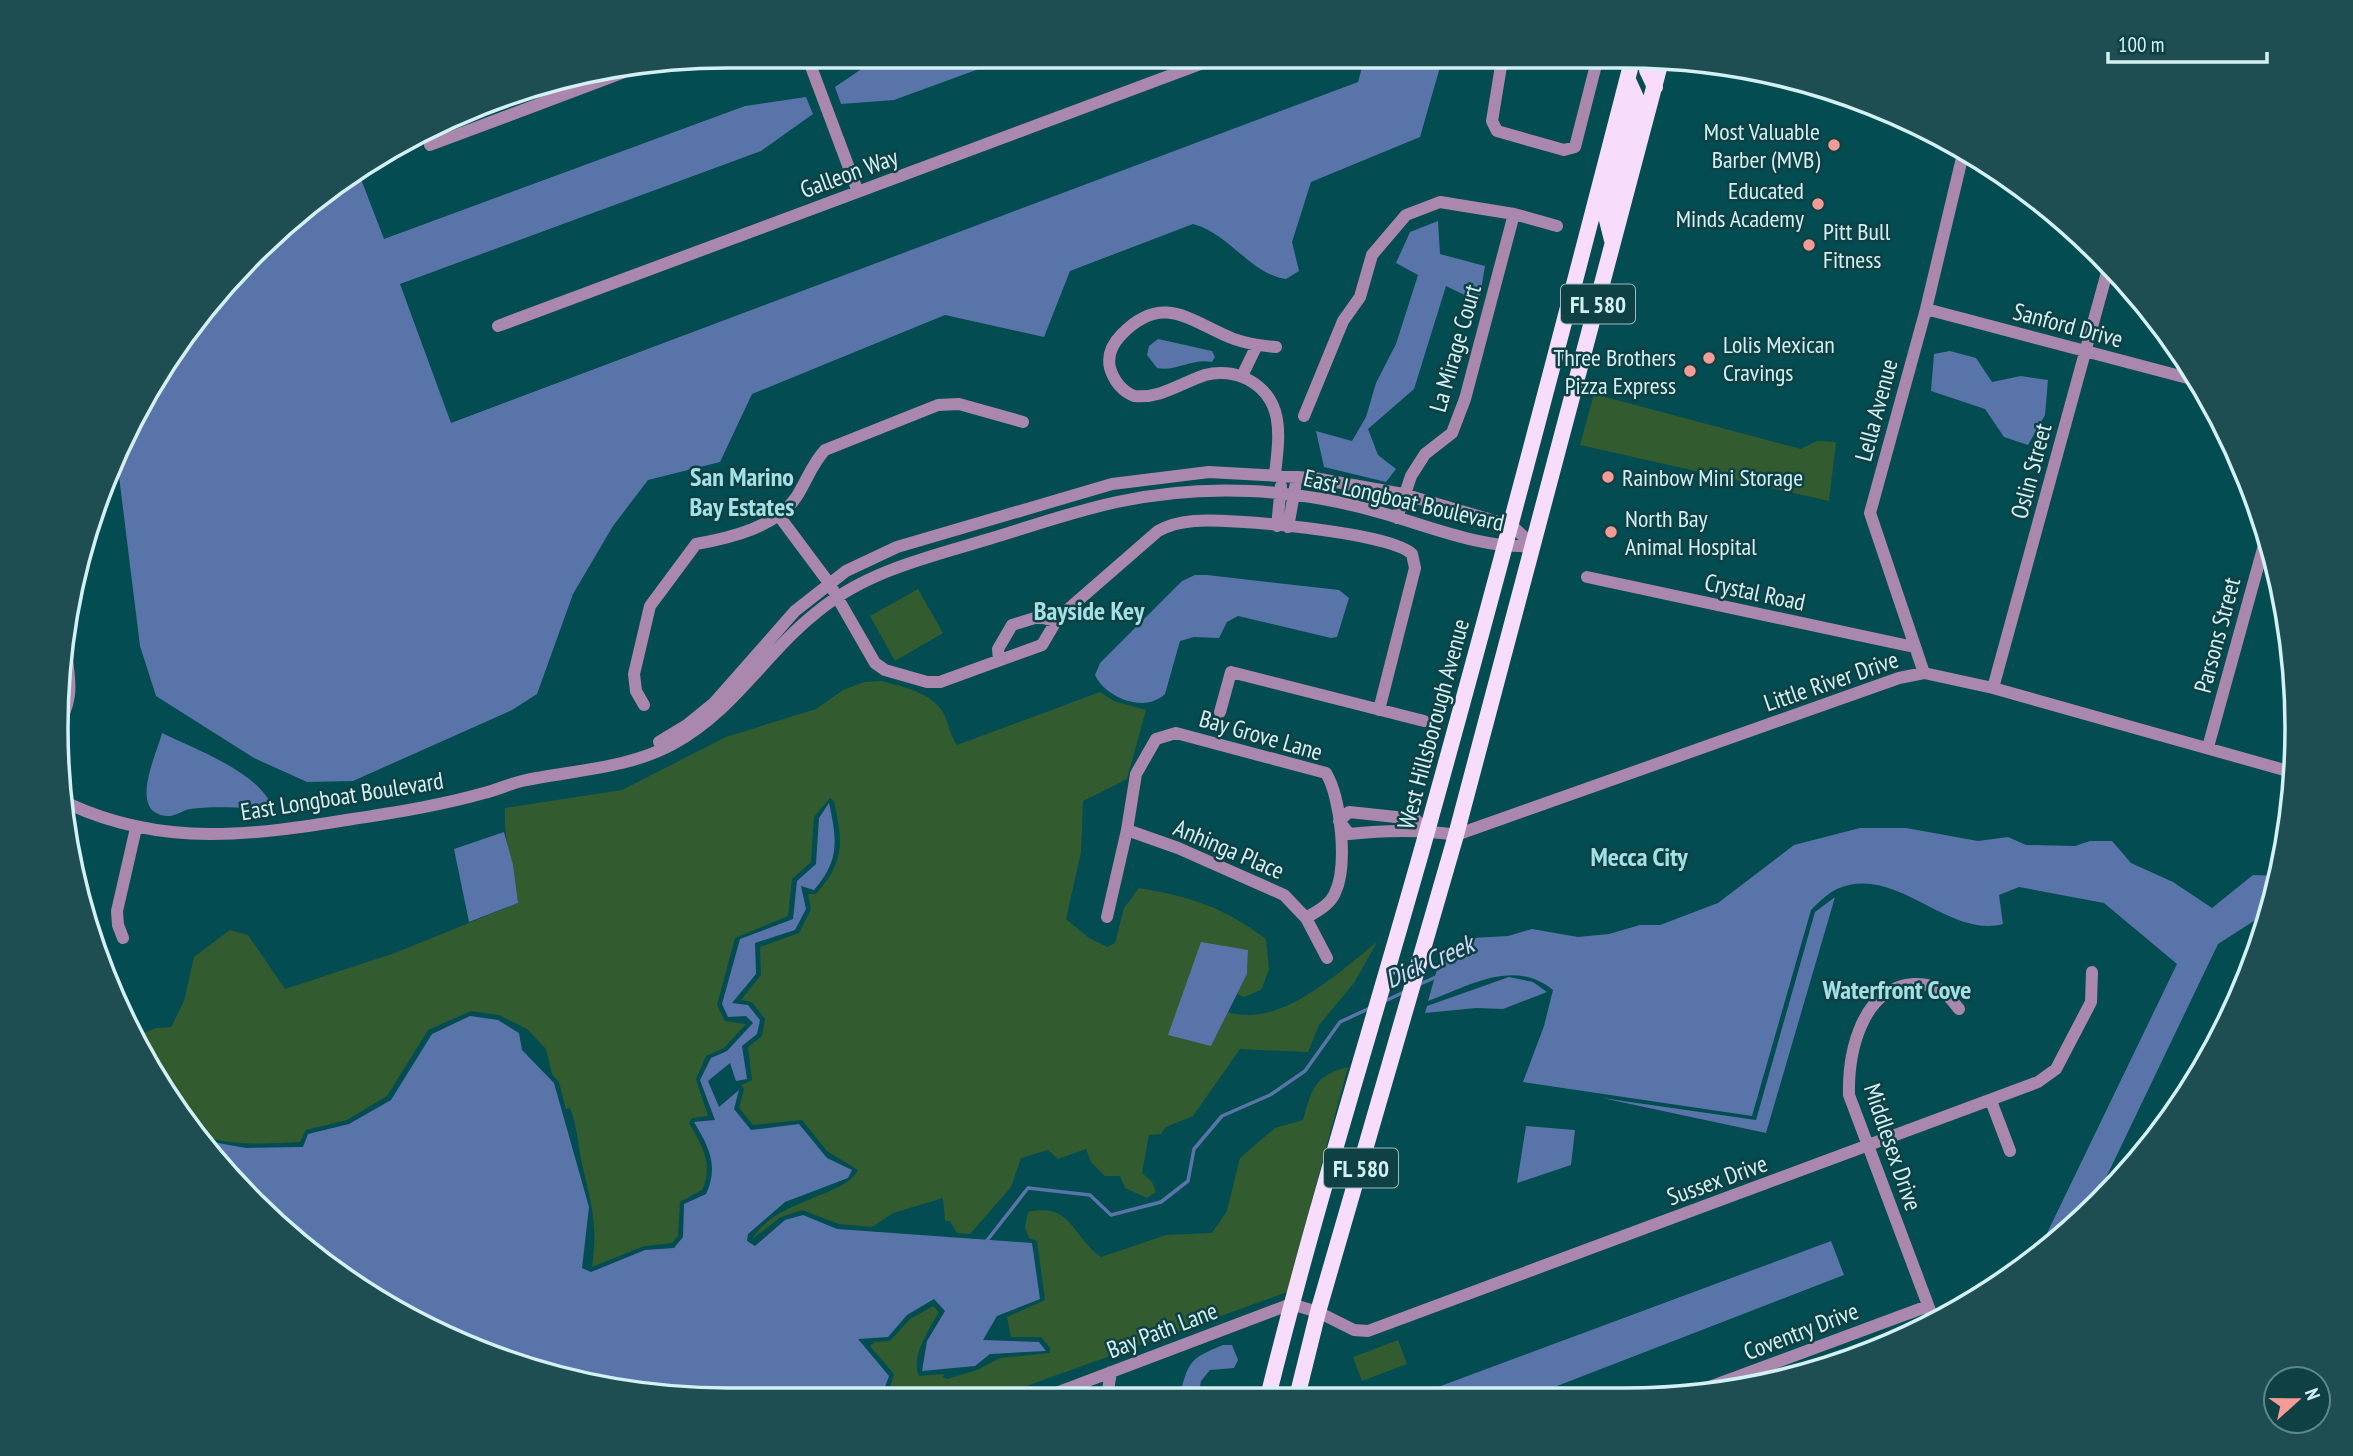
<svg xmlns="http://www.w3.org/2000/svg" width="2353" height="1456" viewBox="0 0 2353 1456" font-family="'PT Sans Narrow',sans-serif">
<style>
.green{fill:#325c30}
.water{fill:#5974a8}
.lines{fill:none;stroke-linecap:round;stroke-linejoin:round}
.stream{stroke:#5974a8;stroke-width:3.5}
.minor{stroke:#aa88ad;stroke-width:12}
.major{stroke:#f8dcfb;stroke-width:16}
.poi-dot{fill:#f59b97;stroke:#0f4044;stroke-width:2.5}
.labels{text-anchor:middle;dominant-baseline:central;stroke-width:5;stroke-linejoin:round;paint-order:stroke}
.shield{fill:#0f4044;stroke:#98bcbf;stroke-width:2}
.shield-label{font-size:23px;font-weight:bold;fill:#d3f1f4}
.poi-label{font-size:24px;fill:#d3f1f4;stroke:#0f4044;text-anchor:start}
.street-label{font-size:24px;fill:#d3f1f4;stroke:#0f4044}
.neighbourhood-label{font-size:26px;font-weight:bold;fill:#a3e1e7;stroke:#0f4044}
.water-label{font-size:26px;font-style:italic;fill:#cbdcfb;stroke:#0f4044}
.rim{fill:none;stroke:#d3f1f4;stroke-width:3.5}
</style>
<rect width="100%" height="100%" fill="#034c52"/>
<path class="green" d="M1594,394L1801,449L1817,441L1836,442L1829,501L1580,445Z
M918,589L943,633L895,661L870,616Z
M881,681C903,687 932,692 944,714C949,724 950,736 957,745L1100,692L1114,701L1146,710L1127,779L1083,801L1081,852L1066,919L1089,938L1107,947L1115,943L1124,908L1139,888C1192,897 1223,907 1266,939L1269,970L1261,990L1244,997L1237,994L1247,974L1248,950L1238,949L1211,1046L1228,1012C1280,1029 1339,972 1377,942L1354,983L1319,1025L1308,1052L1240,1049L1193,1116L1166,1127L1161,1134L1149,1135L1142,1173L1152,1182L1156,1192L1147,1198L1125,1188L1120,1176H1105L1091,1162L1086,1149L1058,1159L1048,1150L1021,1158L1011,1187L970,1234L957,1233L950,1221H945L943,1198L893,1213L872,1227L839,1224L802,1210L781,1217L752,1239C776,1199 845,1197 858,1170L827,1151L802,1120L753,1125L739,1108L744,1089L741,1085L752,1080L748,1047L762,1036L765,1019L752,1002L741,1000L761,975L760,947L799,933L811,909L808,894H816C845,862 843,842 834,801L830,798L814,817L811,862L792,879L788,916L735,938L717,1005L725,1021L746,1024L724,1048L706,1056L696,1079L708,1116L692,1118L689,1123C702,1146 714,1164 702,1190L680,1202L678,1236L672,1243L644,1246L592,1267C598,1225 592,1208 583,1168C578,1148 578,1128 570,1108L566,1109L559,1082L552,1074L546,1049L527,1029L499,1015L471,1011L428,1030L387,1096L347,1120L306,1130L300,1142C272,1143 228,1147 202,1135C175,1123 150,1062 137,1036L156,1028L171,1027L184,1001L194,957L230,930L248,935L285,989L395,953L518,903C514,871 503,840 505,808L622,790L726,737L816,709L843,690L864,682Z
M1348,1067L1287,1292L999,1396L892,1395L890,1388L894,1374L870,1346L875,1342L890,1341L910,1319L933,1306L939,1312C930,1328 910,1357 919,1376L944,1374L943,1377L947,1379L977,1370L1000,1358L1050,1353V1348L1041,1337H1011L1007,1317L1045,1300L1037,1241L1029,1238L1025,1227L1028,1212C1072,1202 1072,1237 1101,1257L1166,1235L1212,1233L1227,1211L1240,1158L1275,1128L1303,1120C1312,1089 1314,1076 1348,1067Z
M1398,1340L1407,1364L1362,1381L1353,1357Z"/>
<path class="water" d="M879,57L1009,58L894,100L841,104L835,87Z
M1364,60H1442L1420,137L1311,182L1292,242L1299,271L1286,279C1250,274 1229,233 1193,224L1070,271L1044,337L945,315L752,394L720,462L648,480L613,526L573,594L537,694L512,710L353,781L307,782L254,758L156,696L140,646L117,460L169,354L319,195L359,174L384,239L745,106L806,97L813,114L761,151L400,284L451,423L1358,82Z
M1438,221L1440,254L1485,266L1479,302L1446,286L1414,389L1368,429L1378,455L1396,469L1386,482L1324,467L1316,431L1352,441L1366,417L1376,383L1396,344L1418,275L1396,263L1410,232Z
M1158,339L1212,351L1215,357L1212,362C1192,358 1176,372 1157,368L1147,355L1149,346Z
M1950,351L1976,358L1992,382L2021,376L2048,380L2045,415L2028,445L2004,437L1985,409L1931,391L1934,354Z
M1207,575L1339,590L1349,598L1337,637L1331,638L1238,616L1227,622L1219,638L1194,637L1180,641L1165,694C1144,714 1105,697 1095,675L1100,663L1182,581L1195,575Z
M162,733C196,750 258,771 273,808C246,809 216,805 190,809C183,810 176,816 169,816C126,815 157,754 162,733Z
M829,803C837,840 840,860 814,890L801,886L806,909L795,930L755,943L756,974L732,1003L748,1005L760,1020L757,1034L742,1046L747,1079L736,1081L730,1063L708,1081L719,1107L739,1090L734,1109L751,1130L799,1124L827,1158L852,1170L848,1178L785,1202L748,1234L747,1241L755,1246L785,1220L803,1215L837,1229L1032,1243L1040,1299L997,1316L983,1340L1039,1342L1046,1351L990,1354L975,1366L922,1371L927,1341L945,1311L934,1299L907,1315L888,1337L858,1339L889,1376L882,1395L641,1394L471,1349L319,1261L207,1141L246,1148L303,1147L308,1134L349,1124L391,1100L432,1034L470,1016L498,1020L519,1033L522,1050L554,1083L589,1207L582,1268L591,1272L645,1250L674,1248L683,1237L684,1204L706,1194C719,1166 709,1147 694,1122L715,1120L700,1080L711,1058L727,1051L753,1023L746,1016L728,1017L722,1004L740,939L793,919L797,881L816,864L819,818Z
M1860,828H1906L1978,841L2008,837L2026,845L2075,846L2090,841H2112L2131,863L2173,882L2212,908L2253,875L2278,876L2271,910L2218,944L2091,1209L2068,1233L2036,1256L2177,964L2104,903L2019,887L1999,895L2003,924C1947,939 1896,863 1837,889C1828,893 1818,903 1811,910L1752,1116L1523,1082L1544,1026L1553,990C1513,958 1470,986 1428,1001L1442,952L1472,938L1508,936L1532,929L1578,937L1609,934L1640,925H1660L1718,903L1794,845Z
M504,832L513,865L518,903L469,922L454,849Z
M1835,897L1766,1133L1602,1098L1756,1120L1815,912Z
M1201,942L1248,950L1247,974L1211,1046L1168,1035Z
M1509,977L1533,982L1547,992L1503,1009L1476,1008L1425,1013L1427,1006Z
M1526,1126L1575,1130L1571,1165L1517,1183Z
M1831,1241L1844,1275L1526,1398H1422L1430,1390Z
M1223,1345H1232L1238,1360L1234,1368L1210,1370L1201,1381L1198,1397H1179C1189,1361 1189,1359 1223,1345Z"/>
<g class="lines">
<path class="stream" d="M1418,985L1436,977
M1383,1002L1404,992
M985,1243L1028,1188L1090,1195L1111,1215L1161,1202L1188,1181L1194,1149L1222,1116L1270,1095L1305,1071L1340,1022L1370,1008"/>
<path class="minor" d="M807,56L858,192
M1502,60L1492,121L1497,131L1564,150L1575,147L1597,61
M430,145L622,73
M1926,309L2199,381
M498,326L1214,59
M1242,376L1257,345
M1304,416L1343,321L1360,297L1372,255L1406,215L1440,202L1514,214L1557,226
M1275,474C1279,438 1286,399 1247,379C1235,373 1219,371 1205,375C1181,383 1160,399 1134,396C1122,391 1114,381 1110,368C1107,355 1113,343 1122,334C1164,291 1192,323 1234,339C1248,344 1262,346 1276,347
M779,516L829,583L875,663L885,670L927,682H940L1042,645L1058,618L1158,531C1169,525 1181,522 1194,521C1229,518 1390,532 1412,554L1415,568L1379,710
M1397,518L1411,476L1425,454L1452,433L1465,399L1514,214
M1277,526L1281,486
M1288,527L1297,477
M1587,577L1914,647
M999,660L998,649L1012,625L1038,617L1056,621
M1924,673L1870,513L1926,309L1963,154
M1993,688L2109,265
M644,705L636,691L634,674L650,606L696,544C730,538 777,527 797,496C807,480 812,464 825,450L938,405L959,404L1023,422
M1220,712L1231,672L1424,721
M56,727C72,704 71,687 67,660
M659,742L687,725L714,703L795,611L846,571L897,547L1112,484L1209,472L1314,478L1403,494L1512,526L1534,546
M2208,747L2267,534
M69,804C164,848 254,835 353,819C397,812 442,805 484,793C497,790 509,784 522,781C573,770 627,769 673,744C735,710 764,654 817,612C866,571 929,557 989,539C1032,526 1074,511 1117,502C1204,483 1297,488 1382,513C1431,527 1482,549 1534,546
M1339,821L1349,834C1386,830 1420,829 1456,835L1899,678L1924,673L1993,688L2295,773
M1339,821L1349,812L1415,819L1427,831
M1127,830L1178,848L1284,895L1306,918L1327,958
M1107,917L1127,830L1136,774L1156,739L1176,733L1326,773C1341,798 1348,866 1335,893C1330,905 1317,911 1306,918
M123,938L118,925L117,911L136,828
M1991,1101L2010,1151
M1934,1321L1849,1095C1848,1052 1862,987 1914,984C1937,983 1946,992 1959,1009
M1688,1395L1928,1306
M1048,1396L1291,1304L1318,1312L1354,1330L1368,1331L2038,1082L2056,1069L2091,1002L2092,972
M1107,1396L1111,1372"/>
<path class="major" d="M1648,61L1647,70L1655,87
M1612,240L1607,220L1637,100L1628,80
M1268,1397C1315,1206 1375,1018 1428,828C1499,573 1566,317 1632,61
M1297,1397L1318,1312L1456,835L1661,61"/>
</g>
<g class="poi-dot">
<circle cx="1834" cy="145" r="7"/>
<circle cx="1818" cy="204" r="7"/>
<circle cx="1809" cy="245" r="7"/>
<circle cx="1709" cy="358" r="7"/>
<circle cx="1690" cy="371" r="7"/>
<circle cx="1608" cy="477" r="7"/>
<circle cx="1611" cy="532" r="7"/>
</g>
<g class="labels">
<g class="shield">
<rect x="1561" y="284.5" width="74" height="39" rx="5"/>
<rect x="1324" y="1148.5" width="74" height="39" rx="5"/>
</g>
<g class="shield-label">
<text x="1598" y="304">FL 580</text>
<text x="1361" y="1168">FL 580</text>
</g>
<g class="poi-label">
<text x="1820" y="131" text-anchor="end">Most Valuable<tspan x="1820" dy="28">Barber (MVB)</tspan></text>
<text x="1804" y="190" text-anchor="end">Educated<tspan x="1804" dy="28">Minds Academy</tspan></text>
<text x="1823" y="231">Pitt Bull<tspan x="1823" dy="28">Fitness</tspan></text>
<text x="1723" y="344">Lolis Mexican<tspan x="1723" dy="28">Cravings</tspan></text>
<text x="1676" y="357" text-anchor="end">Three Brothers<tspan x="1676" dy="28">Pizza Express</tspan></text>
<text x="1622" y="477">Rainbow Mini Storage</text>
<text x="1625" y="518">North Bay<tspan x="1625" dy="28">Animal Hospital</tspan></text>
</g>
<g class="street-label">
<text transform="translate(849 173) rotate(-20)">Galleon Way</text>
<text transform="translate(2068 325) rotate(15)">Sanford Drive</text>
<text transform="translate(1455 348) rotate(-74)">La Mirage Court</text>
<text transform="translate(1876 410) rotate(-75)">Lella Avenue</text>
<text transform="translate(2031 471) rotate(-75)">Oslin Street</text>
<text transform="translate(1404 500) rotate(13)">East Longboat Boulevard</text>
<text transform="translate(1755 592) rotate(12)">Crystal Road</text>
<text transform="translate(2217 635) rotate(-75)">Parsons Street</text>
<text transform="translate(1831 681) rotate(-19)">Little River Drive</text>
<text transform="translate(1433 724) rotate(-75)">West Hillsborough Avenue</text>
<text transform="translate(1261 735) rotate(16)">Bay Grove Lane</text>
<text transform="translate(342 796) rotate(-9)">East Longboat Boulevard</text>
<text transform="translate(1229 849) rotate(23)">Anhinga Place</text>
<text transform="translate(1893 1147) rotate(71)">Middlesex Drive</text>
<text transform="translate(1717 1180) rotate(-20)">Sussex Drive</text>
<text transform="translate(1162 1330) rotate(-21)">Bay Path Lane</text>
<text transform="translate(1801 1331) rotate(-21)">Coventry Drive</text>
</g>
<g class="neighbourhood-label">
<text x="742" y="476">San Marino<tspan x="742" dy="30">Bay Estates</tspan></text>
<text x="1089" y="610">Bayside Key</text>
<text x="1639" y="856">Mecca City</text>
<text x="1897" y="989">Waterfront Cove</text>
</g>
<g class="water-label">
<text transform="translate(1429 961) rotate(-24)">Dick Creek</text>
</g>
</g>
<path d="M0 0H2353V1456H0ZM728 68H1625A660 660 0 0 1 2285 728V728A660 660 0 0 1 1625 1388H728A660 660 0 0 1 68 728V728A660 660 0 0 1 728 68Z" fill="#1f4e52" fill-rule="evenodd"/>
<path class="rim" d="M728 68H1625A660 660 0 0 1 2285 728V728A660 660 0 0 1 1625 1388H728A660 660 0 0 1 68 728V728A660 660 0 0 1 728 68Z"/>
<g transform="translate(2297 1400) rotate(69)"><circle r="33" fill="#0f4044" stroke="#5d878a" stroke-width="2"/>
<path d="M0-5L12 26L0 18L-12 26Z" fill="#f59b97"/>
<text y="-10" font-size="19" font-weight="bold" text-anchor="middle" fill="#d3f1f4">N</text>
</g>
<path d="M2108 52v10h159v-10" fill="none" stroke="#d3f1f4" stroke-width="3.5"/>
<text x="2118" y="52" font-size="21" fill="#d3f1f4" stroke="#0f4044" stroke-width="5" paint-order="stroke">100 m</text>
</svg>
